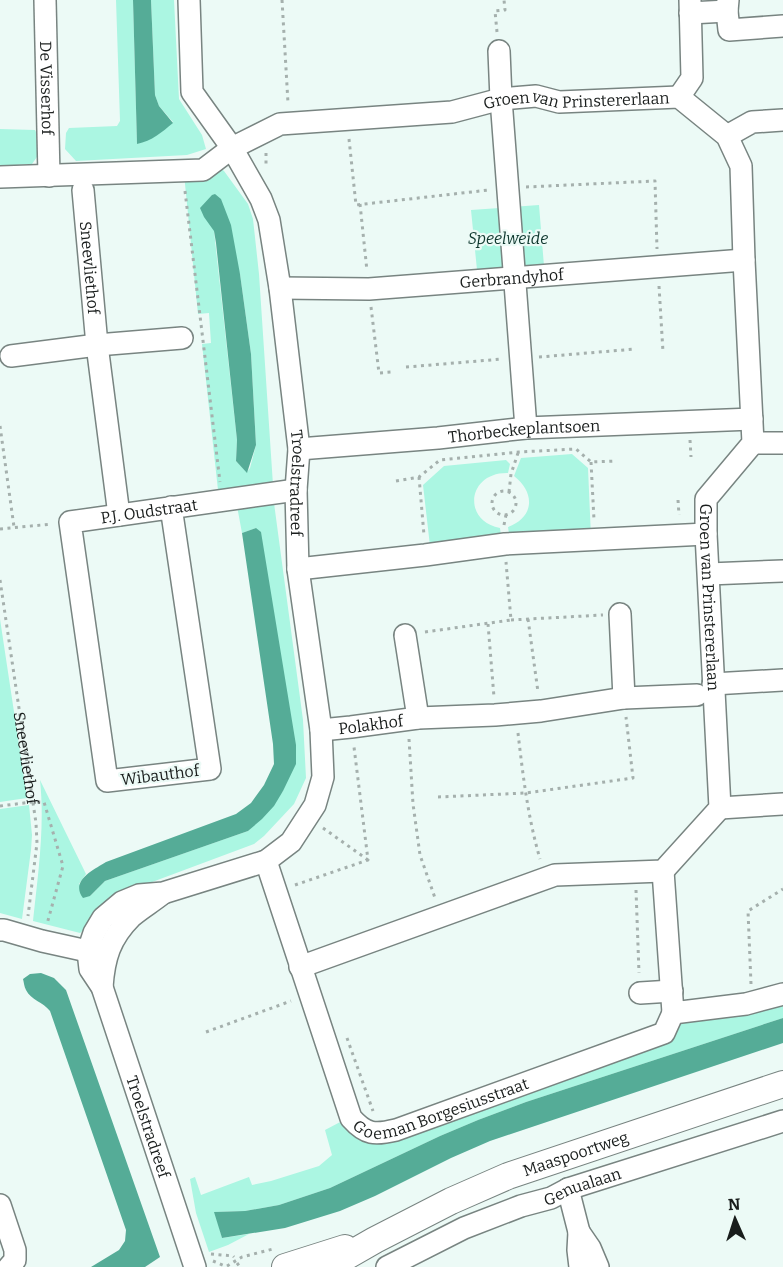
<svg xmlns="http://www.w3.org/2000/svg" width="783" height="1267" viewBox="0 0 783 1267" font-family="Bitter,serif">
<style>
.green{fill:#abf6e2;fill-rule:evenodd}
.water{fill:#55ac97}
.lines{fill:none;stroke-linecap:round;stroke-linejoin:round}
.minor-casing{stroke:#788481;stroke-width:24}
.major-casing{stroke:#788481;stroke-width:28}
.path{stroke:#a5b0ad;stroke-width:3;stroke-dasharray:3 4.5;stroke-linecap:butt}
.minor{stroke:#fff;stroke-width:21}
.major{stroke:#fff;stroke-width:26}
.labels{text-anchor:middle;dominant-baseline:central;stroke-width:4.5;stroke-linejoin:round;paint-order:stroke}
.street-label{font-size:16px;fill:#191d1c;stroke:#ecfaf6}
.park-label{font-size:16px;font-style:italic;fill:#0e372e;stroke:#ecfaf6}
</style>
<rect width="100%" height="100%" fill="#ecfaf6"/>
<path class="green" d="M116,0H133L137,144L173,122L159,106L155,95L151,0H174L179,99L202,135L206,149L187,155L76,161L65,149L66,133L69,128L117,126L120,121Z
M0,129L35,130L37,134L39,154L32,164L0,166Z
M219,167L224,171L248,204L253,219L259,274L273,485L218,490L202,344L211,343L209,313L198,314L184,174ZM214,231L240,274L251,354L256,445L250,468L247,472L236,461L237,440Z
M539,205L544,266L477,270L471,210Z
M572,454L588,468L591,537L509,534L508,527C535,517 535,492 514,476L521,458Z
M506,460L510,464L508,473C467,472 462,521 500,528L501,536L430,546L423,485L444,466Z
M274,503L303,720L306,778L294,804L264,836L254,844L128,891L80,933L33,921C38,874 45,827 40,780L86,874L79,884L90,896L105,881L248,831L283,791L256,528L242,533L237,506Z
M0,619L27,798L0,802Z
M29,805L32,835L31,850L22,919L0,913V809Z
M783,999V1018L526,1102L478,1120L440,1136L330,1188L279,1205L245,1211L215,1212L222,1238L249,1234L228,1245L209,1252L196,1213L190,1179L195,1177L201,1195L249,1177L252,1185L271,1181L319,1166L332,1155L325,1130L344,1120L363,1132L677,1018Z"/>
<path class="water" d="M133,0H151L155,95L159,106L173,123C162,132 152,141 137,144Z
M215,194L221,199L231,225L240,274L251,354L256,445L247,473L236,461L237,440L216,243L214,231L204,217L200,208L212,195Z
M256,528L261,532L296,745V764L283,791L274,806L262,819L248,831L105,881L90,896L83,898C70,881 93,870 106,862L236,814L251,803L264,785L274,764L273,744L242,533Z
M41,973L54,978L66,990L160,1257L145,1267H91L119,1250L125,1241L126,1230L50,1011C43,1002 31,1000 26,990C24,986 24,983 23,979L30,974Z
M783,1018V1043L490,1141L451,1158L375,1196L340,1211L285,1228L222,1238L214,1212L245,1211L279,1205L330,1188L440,1136L478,1120L526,1102Z"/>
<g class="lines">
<g class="minor-casing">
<g id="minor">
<path id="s2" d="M45,0L49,176"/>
<path id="s3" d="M189,0L192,92L232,148L261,199L269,220L280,288L299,449L296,490L298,569L321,730L323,777L315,805L291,842L266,861L163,893L139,895L122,902L103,918L94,933L88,951L90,969L102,987L195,1267"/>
<path d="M728,0L727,11L729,30L783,26"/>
<path d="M690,13L727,11"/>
<path d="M499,51L501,99L526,428"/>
<path d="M679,97L692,78L690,0"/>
<path d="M727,136L752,122L783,120"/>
<path id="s4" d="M0,177L203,170L232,148L280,124L452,112L501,99L536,96L559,102L679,97L727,136L741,166L744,260L753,443L706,499V534L720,808L663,871L555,875L300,967"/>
<path id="s5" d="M83,190L97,345L119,515"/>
<path id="s6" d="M280,288L369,289L744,260"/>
<path d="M11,356L97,345L182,338"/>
<path d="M753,443H783"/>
<path id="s7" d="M299,449L438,438L526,428L752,419"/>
<path id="s8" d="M171,507L210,769L107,781L70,522L296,490"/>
<path d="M298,569L425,555L505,544L706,534"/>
<path d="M709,574L783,571"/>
<path d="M620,614L624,698"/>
<path d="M405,635L418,718"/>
<path d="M713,684L783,680"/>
<path id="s9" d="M321,730L351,727L418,718L495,715L541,711L624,698L697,695"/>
<path d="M720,808L783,804"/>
<path id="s10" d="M266,861L351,1118C366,1135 375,1135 396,1130L664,1033L673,1013"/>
<path d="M663,871L673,1013L746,1004L783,994"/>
<path d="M0,930H4L42,941L101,954"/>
<path d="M102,987C104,958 110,938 131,917C140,909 152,902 162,894"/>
<path d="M640,993L672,991"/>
<path d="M568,1189L579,1232"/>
<path d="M0,1205L15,1250V1260L9,1267"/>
<path id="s11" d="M387,1267L464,1228L521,1206L551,1198L568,1189L783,1121"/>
<path d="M580,1267L578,1250L579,1232L590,1248L598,1267"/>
</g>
</g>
<g class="major-casing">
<g id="major">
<path d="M285,1267L345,1248"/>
<path id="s12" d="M328,1267L375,1240L451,1201L508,1176L783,1084"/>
</g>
</g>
<g class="path">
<path d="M282,0L288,103"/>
<path d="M497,32L495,11L505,10L504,0"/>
<path d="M349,139L356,205L489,190"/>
<path d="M266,153V167"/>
<path d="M526,187L655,181L657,249"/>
<path d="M185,191L220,482"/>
<path d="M360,204L367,271"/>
<path d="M659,286L663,352"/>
<path d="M371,307L379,373L392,372"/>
<path d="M539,357L636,349"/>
<path d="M406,367L503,359"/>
<path d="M0,426L14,527"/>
<path d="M690,440L691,457"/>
<path d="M591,462L594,520"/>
<path d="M419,477L424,535"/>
<path d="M396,481L419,477L440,460L519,452L576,449L591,462L616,461"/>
<circle cx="504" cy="503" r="12"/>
<path d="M509,492L511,474L518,453"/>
<path d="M678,500L679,515"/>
<path d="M504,525L506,515"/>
<path d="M0,529L52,524"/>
<path id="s1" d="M0,580L36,823L37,843L28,916"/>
<path d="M528,619L538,692"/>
<path d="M511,620L603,615"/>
<path d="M488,624L494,697"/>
<path d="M425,632L511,620L506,562"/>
<path d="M518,733C523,776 528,818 540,859"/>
<path d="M409,739L413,804L420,855L435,898"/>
<path d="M438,797L526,793L633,778L626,717"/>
<path d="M0,806L32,802H44L63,866L47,924"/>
<path d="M323,828L368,860"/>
<path d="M295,885L368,860L354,747"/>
<path d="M636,890L639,973"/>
<path d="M751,984L748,911L783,889"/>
<path d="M206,1032L291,1001"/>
<path d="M347,1038L373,1111"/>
<path d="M211,1254L233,1256L234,1257"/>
<path d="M213,1261L227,1267"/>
<path d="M237,1263L240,1267"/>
<path d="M227,1266L242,1257L273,1249"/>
</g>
<use href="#minor" class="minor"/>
<use href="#major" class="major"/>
</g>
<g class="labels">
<g class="street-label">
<text stroke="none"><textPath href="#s2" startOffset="88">De Visserhof</textPath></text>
<text stroke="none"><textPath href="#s4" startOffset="592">Groen van Prinstererlaan</textPath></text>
<text stroke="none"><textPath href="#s5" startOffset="78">Sneevliethof</textPath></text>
<text stroke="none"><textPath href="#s6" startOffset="232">Gerbrandyhof</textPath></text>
<text stroke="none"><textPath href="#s7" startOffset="226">Thorbeckeplantsoen</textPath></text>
<text stroke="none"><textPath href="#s3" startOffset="507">Troelstradreef</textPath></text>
<text stroke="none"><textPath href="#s8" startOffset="710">P.J. Oudstraat</textPath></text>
<text stroke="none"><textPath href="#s4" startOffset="1239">Groen van Prinstererlaan</textPath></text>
<text stroke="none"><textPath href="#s9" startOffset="50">Polakhof</textPath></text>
<text stroke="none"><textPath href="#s1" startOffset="180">Sneevliethof</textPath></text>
<text transform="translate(160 775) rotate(-7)">Wibauthof</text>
<text stroke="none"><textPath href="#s10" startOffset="369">Goeman Borgesiusstraat</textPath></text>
<text stroke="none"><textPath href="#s3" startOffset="1306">Troelstradreef</textPath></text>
<text stroke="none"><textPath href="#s12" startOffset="273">Maaspoortweg</textPath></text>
<text stroke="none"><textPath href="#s11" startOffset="212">Genualaan</textPath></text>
</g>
<g class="park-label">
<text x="508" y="238">Speelweide</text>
</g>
</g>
<g transform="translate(735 1219) rotate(357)" stroke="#ecfaf6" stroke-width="4.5" paint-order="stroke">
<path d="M0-4.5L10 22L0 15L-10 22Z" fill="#191d1c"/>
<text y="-9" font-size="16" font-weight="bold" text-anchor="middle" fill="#191d1c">N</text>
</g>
</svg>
